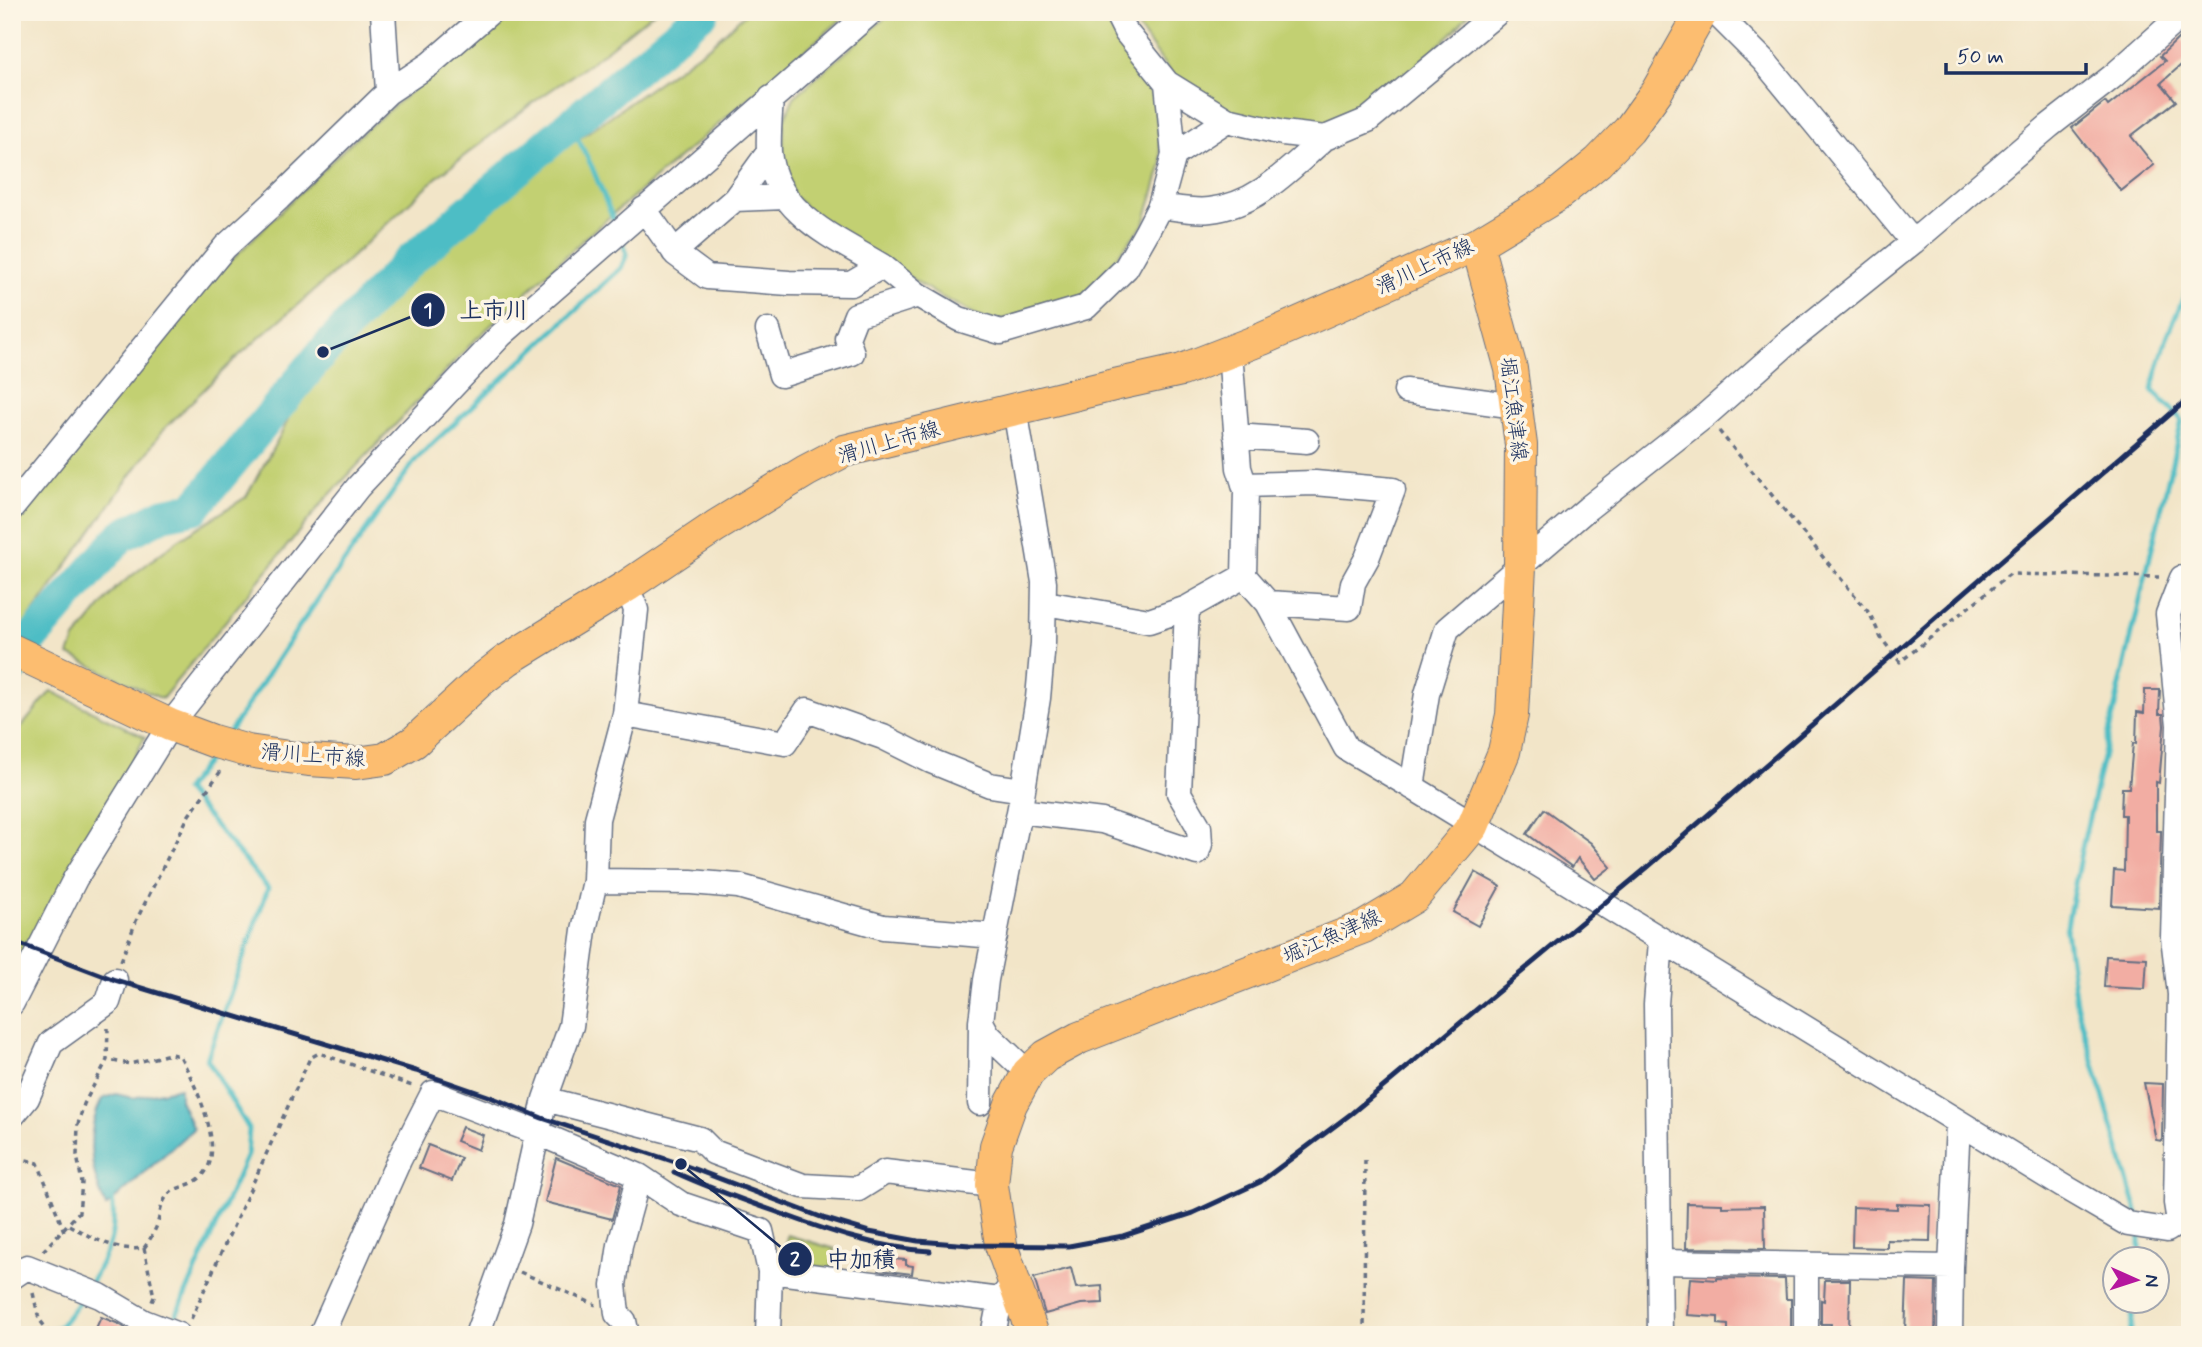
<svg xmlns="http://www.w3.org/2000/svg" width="2202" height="1347" viewBox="0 0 2202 1347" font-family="Mynerve,'Klee One',sans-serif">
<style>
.green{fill:#c2d072;stroke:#6e8068;stroke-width:2}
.water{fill:#4ebdc5;stroke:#347692;stroke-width:2}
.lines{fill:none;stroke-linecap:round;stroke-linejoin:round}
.stream{stroke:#4ebdc5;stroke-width:5}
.river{stroke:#4ebdc5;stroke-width:33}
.building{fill:#f2ada3}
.minor-casing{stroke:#666f83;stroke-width:27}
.major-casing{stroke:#666f83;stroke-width:34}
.path{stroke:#666f83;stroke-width:3.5;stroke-dasharray:5 5;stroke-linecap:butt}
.minor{stroke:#fff;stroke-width:24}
.major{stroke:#fcbd6f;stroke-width:32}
.rail{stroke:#1b2f5e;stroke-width:5}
.labels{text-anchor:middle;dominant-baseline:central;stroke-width:7;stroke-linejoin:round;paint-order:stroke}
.street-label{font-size:21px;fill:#1b2f5e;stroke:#fcf5e5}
.leader{fill:none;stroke:#1b2f5e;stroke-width:2.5}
.callout-dot{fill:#1b2f5e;stroke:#fcf5e5;stroke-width:2.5}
.mark-label{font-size:21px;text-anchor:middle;font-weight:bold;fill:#fff}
.callout-label{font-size:23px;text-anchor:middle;font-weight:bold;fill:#1b2f5e;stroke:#fcf5e5;stroke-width:7;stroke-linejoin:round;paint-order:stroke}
</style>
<rect width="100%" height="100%" fill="#fcf5e5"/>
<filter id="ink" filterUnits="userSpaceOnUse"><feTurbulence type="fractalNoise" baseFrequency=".0143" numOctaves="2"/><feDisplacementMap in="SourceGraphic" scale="14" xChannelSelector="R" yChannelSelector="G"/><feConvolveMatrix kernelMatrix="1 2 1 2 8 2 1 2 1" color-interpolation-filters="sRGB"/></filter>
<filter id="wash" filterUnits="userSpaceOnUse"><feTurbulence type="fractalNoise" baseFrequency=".00686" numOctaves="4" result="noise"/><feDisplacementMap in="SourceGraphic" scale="28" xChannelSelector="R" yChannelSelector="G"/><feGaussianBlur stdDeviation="1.57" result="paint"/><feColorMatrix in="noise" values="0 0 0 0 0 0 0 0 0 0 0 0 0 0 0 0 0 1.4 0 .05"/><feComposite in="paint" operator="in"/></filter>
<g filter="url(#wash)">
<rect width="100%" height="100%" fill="#f2e5c8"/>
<path class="green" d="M504,12H654L589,64L535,101L437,177L332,275L235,359L163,430L12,642V518L201,290L349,144Z
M747,12H850L586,237L473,342L323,502L162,699L69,655L75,639L116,588L178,540L246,497L283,430L330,326L479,217L546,162L712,44Z
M892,12H1099L1123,45L1154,98L1162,164L1144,224L1083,297L992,323L939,296L815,217L793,195L783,152L784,120L794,97Z
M1127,12H1470L1455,30L1379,101L1342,124L1306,129L1226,110L1174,78Z
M51,691L145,737L12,987V738Z
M787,1235L835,1249L831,1270L785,1259Z"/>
<path class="water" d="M180,1088V1100L193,1129L106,1207C91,1173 84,1134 102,1099L116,1094L133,1098Z"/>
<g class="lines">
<path class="stream" d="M570,123L592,167L616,226
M227,736L298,628L416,459L621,268L627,254L621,238
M2139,1218L2076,1003L2066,931L2081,852L2182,420L2152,390L2167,337L2190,282
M2140,1260V1231
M89,1286C108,1251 117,1237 112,1196
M172,1325L247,1155L249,1129L207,1059L268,888L185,790L214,752
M42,1335L60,1326L83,1297
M2130,1335L2134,1302"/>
<path class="river" d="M12,669L33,637L121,536L164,514L194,508L323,352L405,265L703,12"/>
</g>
<g id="blocks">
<path class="building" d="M2180,37L2190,48V57L2161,83L2176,101L2131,136L2154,165L2121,191L2072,128L2105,102L2108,106L2165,61L2160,56Z
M2145,690H2160L2159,714H2163L2164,726L2159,783L2156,782V831H2161L2159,908L2112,905L2114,870L2124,871L2125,815H2121L2122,788H2129L2133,743L2136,744L2137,712L2144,713Z
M1544,809L1591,843L1611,867L1595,879L1578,858L1572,867L1527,834Z
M1475,872L1500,886L1478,926L1453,912Z
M2106,956L2147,958L2145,989L2104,987Z
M2144,1083L2163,1084L2162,1141L2156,1140Z
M462,1127L483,1135L478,1150L456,1141Z
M428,1145L461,1158L452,1181L419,1168Z
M556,1158L621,1185L612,1219L545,1202Z
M1687,1203L1722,1204V1207L1764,1206L1765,1249L1686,1248Z
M1897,1204L1931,1205L1930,1241L1887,1240V1248L1852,1247L1853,1207L1897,1209Z
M892,1259L906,1260V1265L913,1266L912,1274L879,1270L880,1262L891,1263Z
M1071,1268L1076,1288L1102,1286L1103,1303L1081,1304L1045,1314L1034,1278Z
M1690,1278L1717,1280V1278L1785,1279L1786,1299H1791V1329L1756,1327V1335H1728V1325L1718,1324V1317L1687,1315Z
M1825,1280H1850L1849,1335H1830L1831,1324H1821V1300L1824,1301Z
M1907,1281L1936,1282L1935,1335H1905Z
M101,1317L119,1324L136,1335H93Z"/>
</g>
</g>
<g filter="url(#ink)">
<use href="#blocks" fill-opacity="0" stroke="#666f83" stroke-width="2"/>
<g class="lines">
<g class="minor-casing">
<path id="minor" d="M383,12L388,92
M1116,12L1126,32L1167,83
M1715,12L1764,61L1913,242
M1227,120L1283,133L1325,138L1368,120L1498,12
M769,152L735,199L786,197
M1160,206C1176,208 1194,212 1210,210C1258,205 1290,168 1325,138
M644,209L676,254L707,277L789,283L851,284L882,266C834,237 775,214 769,152C768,134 770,115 771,98
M674,252L735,199
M918,295L959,319L1001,332L1086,307L1126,268L1146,233L1160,206L1174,155L1227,120L1167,83L1174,155
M768,330L781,375L852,353L847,338L856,315L918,295L882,266
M1230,352L1239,468L1246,490L1244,576L1268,603L1346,748L1409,785L2063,1186L2128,1224L2167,1230L2179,1222
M1406,391L1516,406
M1015,409L1044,582L1043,643L1038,698L1021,802L986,980L981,1022L988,1035L1028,1073
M1236,436L1307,441
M1244,485L1315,483L1393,490L1367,558L1353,583L1349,608L1268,603
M12,508L225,247L279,198L388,92L430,64L490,12
M2190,578H2182L2168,614L2179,725L2173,937L2180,994L2176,1203L2179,1222L2190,1231
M1045,603L1149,621L1187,608L1244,576
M625,714L785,743L807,710L883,737L931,761L990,785L1023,790
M1412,787L1427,694L1447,629L1588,508L1706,415L1791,340L1913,242L2049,126L2112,77L2185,12
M1020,811L1102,821L1197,853L1200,844L1199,827L1179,793L1187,608
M595,881L691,882L738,886L883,927L995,936
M12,1003L75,879L170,725L358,487L501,335L871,12
M545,1099L700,1139L713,1152L803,1186L858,1189L885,1172L992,1185
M980,1103L981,1022
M12,1116L27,1098L51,1043L108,1002L115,980
M1660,1262L1951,1267
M770,1271L1000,1300
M12,1277L27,1267L100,1296L144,1322L178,1335
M321,1335L399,1160L433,1093L538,1133L639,1176L681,1204L761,1231L770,1271L768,1335
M477,1335L517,1224L545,1099L571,1026L584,930L595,881L597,819L625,714L636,610L627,586
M627,1335L624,1321L617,1314L614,1285L620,1245L639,1176
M993,1335L1000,1300L1011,1286
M1660,1335L1656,1004L1661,941
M1806,1335V1266
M1950,1335L1951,1267L1958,1124"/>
</g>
<g class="major-casing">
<path id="major" d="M12,650L170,725L213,741L248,751L309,760L356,763L385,759L414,742L480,681L507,660L627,586L716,526L806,471L844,451L1114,385L1182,370L1262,339L1477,244L1555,197L1598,162L1629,130L1657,91L1702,12
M1033,1335L1001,1245L992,1185L996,1146L1011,1104L1028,1073L1046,1056L1079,1038L1364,927L1414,897L1473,826L1504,752L1512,715L1520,567L1521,445L1511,369L1477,244"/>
</g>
<path class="path" d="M1719,431L1870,614L1881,638L1900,662L2010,574L2159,577
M121,961L136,921L189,815L223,768
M15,1136L19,1158L38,1163L64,1231
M69,1225C92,1238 117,1252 144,1248C149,1241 154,1233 157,1225C160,1216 160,1207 165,1199C173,1185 190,1188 201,1177C229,1152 194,1082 180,1056L170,1054L130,1064L107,1060
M144,1248L154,1297L151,1304
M43,1251L79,1212L82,1183L77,1155L78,1124L84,1104L107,1060L108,1028
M885,1258L892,1259
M520,1272L596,1305
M33,1293L39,1319L51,1335
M191,1319L310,1058L319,1053L415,1087
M1364,1335L1365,1155"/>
<use href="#minor" class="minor"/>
<use href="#major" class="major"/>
<path class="rail" d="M2185,12L2190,18
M12,941L115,980L416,1071L488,1096L542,1118L681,1164L826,1219L869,1232L918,1241L970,1245L1069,1246L1123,1236L1193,1213L1260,1182L1352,1113L1649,866L2190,397
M674,1172C707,1187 740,1199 774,1211C825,1230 876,1248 930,1251"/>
</g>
</g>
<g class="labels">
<g class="street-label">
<text transform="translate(1425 267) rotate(-25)">滑川上市線</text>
<text transform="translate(1513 409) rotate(83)">堀江魚津線</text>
<text transform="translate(889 443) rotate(-16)">滑川上市線</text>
<text transform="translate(313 756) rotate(4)">滑川上市線</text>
<text transform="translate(1332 937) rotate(-24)">堀江魚津線</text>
</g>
</g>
<path class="leader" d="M323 352L428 310M681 1164L795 1259"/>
<g class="callout-dot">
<circle cx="323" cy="352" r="7"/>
<circle cx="681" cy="1164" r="7"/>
<circle cx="428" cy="310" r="18"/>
<circle cx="795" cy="1259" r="18"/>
</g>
<g class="mark-label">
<text x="428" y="317">1</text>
<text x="795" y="1266">2</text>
</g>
<g class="callout-label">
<text x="494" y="318">上市川</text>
<text x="861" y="1267">中加積</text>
</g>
<rect width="2202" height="1347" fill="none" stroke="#fcf5e5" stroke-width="42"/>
<g transform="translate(2136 1280) rotate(93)"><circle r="33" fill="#fcf5e5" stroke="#a2a6af" stroke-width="2"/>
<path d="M0-5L12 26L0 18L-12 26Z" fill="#b5179e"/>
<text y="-10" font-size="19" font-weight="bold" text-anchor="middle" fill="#1b2f5e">N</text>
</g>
<path d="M1946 63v10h140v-10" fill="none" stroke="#1b2f5e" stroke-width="3.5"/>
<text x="1957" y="63" font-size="21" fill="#1b2f5e" stroke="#fcf5e5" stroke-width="5" paint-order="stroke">50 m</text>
</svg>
